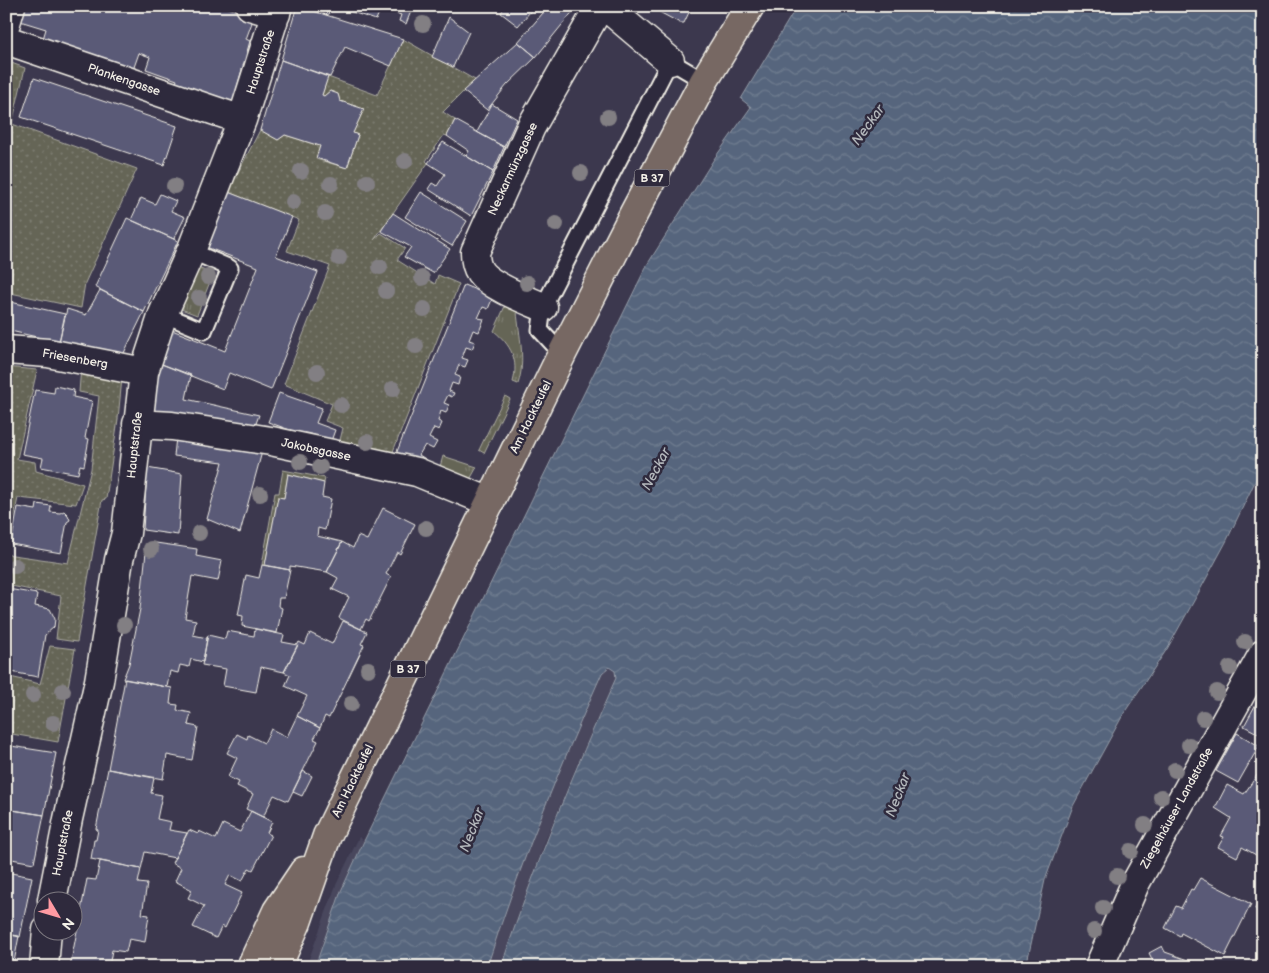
<svg xmlns="http://www.w3.org/2000/svg" width="1269" height="973" viewBox="0 0 1269 973" font-family="'Balsamiq Sans',sans-serif">
<style>
.built{fill:#48465d}
.grass{fill:url(#grass-tufts);stroke:#acaba0}
.park{fill:url(#park-dots);stroke:#acaba0}
.water{fill:url(#water-waves);stroke:#959da8}
.building{fill:#5a5a77;stroke:#f4f1e8}
.lines{fill:none;stroke-linecap:round;stroke-linejoin:round}
.lane-casing{stroke:#f4f1e8;stroke-width:19}
.street-casing{stroke:#f4f1e8;stroke-width:31}
.secondary-casing{stroke:#f4f1e8;stroke-width:31}
.primary-casing{stroke:#f4f1e8;stroke-width:31}
.lane{stroke:#2f2a3d;stroke-width:15}
.street{stroke:#2f2a3d;stroke-width:28}
.secondary{stroke:#2f2a3d;stroke-width:28}
.primary{stroke:#776864;stroke-width:28}
.tree{fill:#827f83}
.labels{text-anchor:middle;dominant-baseline:central;stroke-width:5;stroke-linejoin:round;paint-order:stroke}
.shield{fill:#2f2a3d;stroke:#b9b5b5;stroke-width:1}
.shield-label{font-size:11px;font-weight:bold;fill:#f4f1e8}
.street-label{font-size:12px;fill:#f4f1e8;stroke:#2f2a3d}
.water-label{font-size:14px;font-style:italic;fill:#b5b9bd;stroke:#2f2a3d}
</style>
<defs>
<pattern id="grass-tufts" width="24" height="20" patternUnits="userSpaceOnUse" patternTransform="scale(1.25)"><rect width="24" height="20" fill="#656557"/><path d="M3 7l-1-3M5 7V3M7 7l1-3M15 17l-1-3M17 17v-4M19 17l1-3" fill="none" stroke="#7c7c6f"/></pattern>
<pattern id="park-dots" width="8" height="8" patternUnits="userSpaceOnUse" patternTransform="scale(1.25)"><rect width="8" height="8" fill="#656557"/><path d="M2 2h.1M6 6h.1" fill="none" stroke="#7c7c6f" stroke-width="1.8" stroke-linecap="round"/></pattern>
<pattern id="water-waves" width="16" height="10" patternUnits="userSpaceOnUse" patternTransform="scale(1.25)"><rect width="16" height="10" fill="#56657d"/><path d="M0 5q4-4 8 0t8 0" fill="none" stroke="#6f7c8f"/></pattern>
</defs>
<rect width="100%" height="100%" fill="#3c384e"/>
<filter id="ink" filterUnits="userSpaceOnUse"><feTurbulence type="fractalNoise" baseFrequency=".02" numOctaves="2"/><feDisplacementMap in="SourceGraphic" scale="10" xChannelSelector="R" yChannelSelector="G"/><feConvolveMatrix kernelMatrix="1 2 1 2 8 2 1 2 1" color-interpolation-filters="sRGB"/></filter>
<g filter="url(#ink)">
<path class="built" d="M609,667L615,671L616,678L577,765L544,844L501,967H487L520,868L560,766L602,673Z
M359,837L364,841L341,891L315,967H306L336,885Z"/>
<path class="grass" d="M198,268L213,274L197,315L181,309Z
M505,306L517,312C519,335 526,361 518,384L513,382C519,360 511,345 494,331Z
M505,396L510,399L484,453L479,450Z
M443,456L477,467L468,483L438,474Z
M283,470L325,478L324,483L288,474L284,498L278,497L265,565H262L275,493H279Z"/>
<path class="park" d="M403,39L475,80L443,112L455,120L447,136L444,135L426,161L428,163L374,240L381,233L405,248L397,260L435,284L438,275L459,284L392,454L339,444L343,428L325,421L332,404L284,384L330,266L287,251L299,220L228,192L260,130L278,140L285,135L320,146L316,159L347,168L358,135L353,133L364,109L340,101L338,94L330,91L324,96L322,95L328,77L377,95Z
M6,61L25,68L12,124L137,169L85,283L81,308L6,292Z
M6,367L37,370L17,459L35,462L36,471L83,484L76,504L18,498L6,554L68,563L91,469L99,396L79,392L81,367L122,378L118,419L106,499L102,500L77,642L56,639L61,596L6,585V495H9L8,462H6Z
M50,646L75,649L58,742L6,733V676L40,684Z"/>
<path class="water" d="M797,6H1263V465L1226,542L1200,590L1167,649L1124,713L1073,806L1045,880L1026,967H501C534,868 573,773 616,678L615,671L609,667L602,673C559,769 519,866 487,967H315L341,891L364,841L647,265L714,159L751,107L741,99Z"/>
<path class="building" d="M25,6H223L254,17L246,39L250,41L233,102L174,87L177,80L146,69L150,57L139,53L133,70L42,42L46,29L20,21Z
M297,6L403,39L391,66L345,47L330,77L281,60Z
M301,6H330L328,15Z
M334,6H375L381,8L376,20Z
M413,6L406,24L399,21L401,15L381,7Z
M505,6H535L518,26L501,13Z
M549,6H575L572,9L574,10L536,57L518,42Z
M648,6H692L684,23H680Z
M449,17L469,32L453,67L432,57Z
M518,42L536,57L507,85L487,110L463,91Z
M281,60L328,77L322,95L324,96L330,91L338,94L340,101L364,109L353,133L358,135L347,168L316,158L320,146L285,135L278,140L260,130Z
M34,78L177,126L164,165L21,117Z
M492,104L517,119L504,147L477,132Z
M455,120L504,147L493,172L466,156L469,151L447,136Z
M443,142L493,172L471,216L428,189L432,183L437,186L445,174L428,163Z
M228,192L292,217L276,256L318,272L271,390L229,373L223,389L159,363L172,330L225,351L258,267L206,247Z
M421,192L467,221L452,246L405,217Z
M160,194L176,201L171,211L185,217L174,239L131,220L141,198L155,204Z
M393,213L450,249L433,273L404,257L411,247L381,231Z
M127,218L178,241L144,312L95,287Z
M464,285L493,297L488,309L483,307L478,318L484,319L479,332L473,330L469,340L475,342L472,349L466,347L462,358L468,360L465,367L459,365L455,375L460,377L458,385L452,383L449,391L454,393L452,397L448,395L444,403L449,405L446,413L441,411L438,421L442,423L439,430L434,428L429,438L437,442L433,449L425,445L419,455L427,460L423,466L396,454Z
M100,290L144,312L123,355L59,342L67,309L86,315Z
M6,301L65,314L59,342L6,330Z
M159,363L191,375L186,399L259,415L254,429L174,419L154,410Z
M55,386L74,390L73,397L92,401L85,438L89,439L84,466L80,465L78,474L41,467L43,458L22,454L35,390L54,393Z
M279,393L322,408L316,423L335,430L331,441L311,434L309,437L268,422Z
M176,437L263,448L240,533L207,519L223,462L174,456Z
M147,468L182,474L178,535L143,530Z
M288,474L324,483L322,497L331,499L325,530L318,528L317,536L342,542L327,572L290,566V570L265,565L278,497L284,498Z
M37,504L51,506L50,512L60,513L64,511L68,515L70,520L67,522L61,553L11,544L18,507L36,510Z
M383,508L415,524L400,554L397,552L386,574L391,577L369,621L366,619L361,629L339,618L349,597L332,589L338,578L327,572L342,542L353,548L358,536L367,540Z
M156,543L197,549L196,556L222,561L218,581L192,576L185,618L196,620L193,635L207,638L203,662L191,659L189,667L180,665L178,673L170,671L167,687L123,679L129,664L140,609L146,552L154,553Z
M262,565L290,570L284,598H279L278,606L282,608L277,633L242,626L243,616L238,615L246,575L259,578Z
M8,589L37,594L35,606L50,609L55,619L54,627L45,635L38,677L6,671Z
M343,621L367,632L361,644L364,645L329,718L325,716L320,728L297,716L307,696L285,686L290,675L284,672L299,642L305,645L310,633L332,644Z
M255,629L284,635L282,642L298,645L284,672L261,667L256,692L223,686L226,669L202,665L208,635L225,639L227,631L254,636Z
M125,679L172,688L170,704L178,705L177,710L191,713L188,725L198,727L192,760L167,755L163,779L108,769Z
M1263,691V736L1244,726Z
M297,716L320,728L314,739L318,741L288,801L274,795L263,817L246,809L253,794L237,786L239,782L228,777L237,758L227,753L237,734L247,739L248,735L264,743L271,729L287,737Z
M1237,733L1259,746L1238,783L1216,771Z
M11,746L56,753L44,815L6,809V774Z
M1262,768L1263,859L1242,847L1237,857L1218,847L1224,837L1221,836L1231,818L1215,808L1227,785L1244,794Z
M108,769L154,778L151,793L162,795L157,819L171,822L169,830L187,833L175,858L145,852L141,869L91,859L94,840H96L98,830L96,829Z
M303,771L312,776L302,796L293,792Z
M6,809L44,815L34,863L6,858Z
M251,811L272,822L267,833L271,835L253,870L249,868L242,881L230,875L225,885L242,893L225,928L222,926L216,938L193,927L204,906L188,898L192,890L175,881L181,868L172,863L189,830L198,834L199,831L216,839L223,824L240,832Z
M100,861L141,869L138,883L147,884L142,914L149,915L145,942L129,939L126,952L112,950L109,967H70L87,879L96,880Z
M6,872L32,877L20,937L6,934Z
M1200,878L1251,904L1225,956L1181,933L1180,936L1165,928L1176,906L1181,908L1191,889L1193,890Z
M1262,895L1263,896V913L1255,909Z
M6,934L19,936L13,967H6Z
M1162,946L1165,952L1199,964L1198,967H1147L1153,961L1149,953Z"/>
<g class="lines">
<g class="lane-casing">
<path id="lane" d="M163,314L204,331L230,268L191,251
M562,354L540,330L543,307L670,61L704,81"/>
</g>
<g class="street-casing">
<path id="street" d="M250,6L276,14
M605,6L670,61
M6,23L11,6
M6,40L242,120
M543,307C527,300 490,286 480,272C476,266 475,259 475,252L531,127L600,6
M6,350L48,353L144,372
M137,424L172,426L271,441L417,472L490,502
M52,900L68,819L99,681L119,560L126,533L144,372L163,314L191,251L242,120L278,6
M44,967L47,930"/>
</g>
<g class="secondary-casing">
<path id="secondary" d="M1099,967L1135,884L1263,654"/>
</g>
<g class="primary-casing">
<path id="primary" d="M251,967L277,911L304,871
M277,967L297,922L327,836L562,354L634,213L704,81L750,6"/>
</g>
<use href="#lane" class="lane"/>
<use href="#street" class="street"/>
<use href="#secondary" class="secondary"/>
<use href="#primary" class="primary"/>
</g>
<g class="tree">
<circle cx="423" cy="24" r="8"/>
<circle cx="608" cy="117" r="8"/>
<circle cx="405" cy="161" r="8"/>
<circle cx="301" cy="171" r="8"/>
<circle cx="581" cy="173" r="8"/>
<circle cx="367" cy="182" r="8"/>
<circle cx="331" cy="184" r="8"/>
<circle cx="174" cy="186" r="8"/>
<circle cx="293" cy="202" r="8"/>
<circle cx="325" cy="213" r="8"/>
<circle cx="556" cy="224" r="8"/>
<circle cx="339" cy="258" r="8"/>
<circle cx="380" cy="267" r="8"/>
<circle cx="208" cy="277" r="8"/>
<circle cx="422" cy="278" r="8"/>
<circle cx="527" cy="283" r="8"/>
<circle cx="386" cy="291" r="8"/>
<circle cx="199" cy="298" r="8"/>
<circle cx="424" cy="309" r="8"/>
<circle cx="416" cy="346" r="8"/>
<circle cx="317" cy="372" r="8"/>
<circle cx="393" cy="389" r="8"/>
<circle cx="341" cy="405" r="8"/>
<circle cx="367" cy="442" r="8"/>
<circle cx="300" cy="462" r="8"/>
<circle cx="320" cy="467" r="8"/>
<circle cx="260" cy="494" r="8"/>
<circle cx="426" cy="528" r="8"/>
<circle cx="199" cy="533" r="8"/>
<circle cx="151" cy="549" r="8"/>
<circle cx="15" cy="566" r="8"/>
<circle cx="124" cy="625" r="8"/>
<circle cx="1245" cy="642" r="8"/>
<circle cx="1230" cy="668" r="8"/>
<circle cx="368" cy="669" r="8"/>
<circle cx="63" cy="691" r="8"/>
<circle cx="1217" cy="692" r="8"/>
<circle cx="33" cy="695" r="8"/>
<circle cx="351" cy="704" r="8"/>
<circle cx="1203" cy="718" r="8"/>
<circle cx="53" cy="723" r="8"/>
<circle cx="1189" cy="745" r="8"/>
<circle cx="1175" cy="770" r="8"/>
<circle cx="1161" cy="797" r="8"/>
<circle cx="1145" cy="825" r="8"/>
<circle cx="1131" cy="851" r="8"/>
<circle cx="1117" cy="876" r="8"/>
<circle cx="1103" cy="908" r="8"/>
<circle cx="1094" cy="931" r="8"/>
</g>
</g>
<g class="labels">
<g class="shield">
<rect x="634.5" y="169.5" width="35" height="17" rx="4"/>
<rect x="390.5" y="660.5" width="35" height="17" rx="4"/>
</g>
<g class="shield-label">
<text x="652" y="178">B 37</text>
<text x="408" y="669">B 37</text>
</g>
<g class="street-label">
<text transform="translate(261 62) rotate(-72)">Hauptstraße</text>
<text transform="translate(124 80) rotate(19)">Plankengasse</text>
<text transform="translate(513 169) rotate(-65)">Neckarmünzgasse</text>
<text transform="translate(75 359) rotate(10)">Friesenberg</text>
<text transform="translate(531 417) rotate(-64)">Am Hackteufel</text>
<text transform="translate(135 445) rotate(-84)">Hauptstraße</text>
<text transform="translate(316 450) rotate(12)">Jakobsgasse</text>
<text transform="translate(353 781) rotate(-64)">Am Hackteufel</text>
<text transform="translate(1177 808) rotate(-61)">Ziegelhäuser Landstraße</text>
<text transform="translate(63 843) rotate(-79)">Hauptstraße</text>
</g>
<g class="water-label">
<text transform="translate(868 125) rotate(-54)">Neckar</text>
<text transform="translate(656 469) rotate(-62)">Neckar</text>
<text transform="translate(898 795) rotate(-69)">Neckar</text>
<text transform="translate(472 830) rotate(-69)">Neckar</text>
</g>
</g>
<rect width="1269" height="973" fill="none" stroke="#2f2a3d" stroke-width="25"/>
<rect x="12" y="12" width="1244" height="948" fill="none" stroke="#f4f1e8" stroke-width="2" filter="url(#ink)"/>
<g transform="translate(58 916) rotate(128)"><circle r="24" fill="#2f2a3d" stroke="#7e7a81"/>
<path d="M0-4L9 19L0 12L-9 19Z" fill="#ff9aa2"/>
<text y="-8" font-size="14" font-weight="bold" text-anchor="middle" fill="#f4f1e8">N</text>
</g>
</svg>
